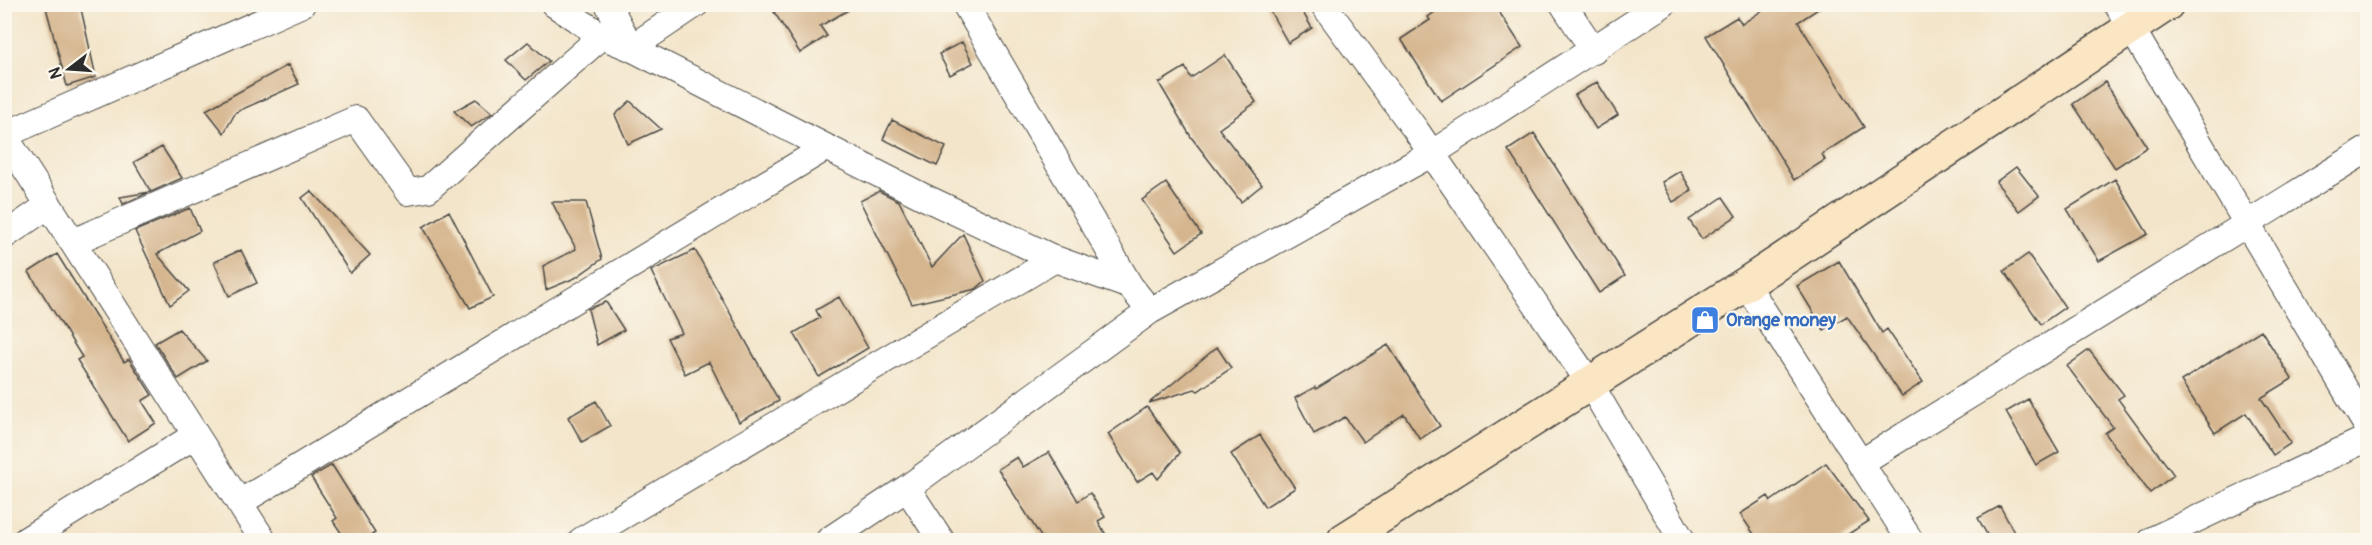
<svg xmlns="http://www.w3.org/2000/svg" width="2372" height="545" viewBox="0 0 2372 545" font-family="Pangolin,sans-serif">
<style>
.building{fill:#d5b58e}
.lines{fill:none;stroke-linecap:round;stroke-linejoin:round}
.street-casing{stroke:#494743;stroke-width:28}
.secondary-casing{stroke:#494743;stroke-width:36}
.street{stroke:#fff;stroke-width:26}
.secondary{stroke:#fbe6c4;stroke-width:33}
.labels{text-anchor:middle;dominant-baseline:central;stroke-width:4.5;stroke-linejoin:round;paint-order:stroke}
.shop-label{font-size:18px;font-weight:bold;fill:#366cbe;stroke:#fbf7ec;text-anchor:start}
</style>
<rect width="100%" height="100%" fill="#fbf7ec"/>
<filter id="ink" filterUnits="userSpaceOnUse"><feTurbulence type="fractalNoise" baseFrequency=".0167" numOctaves="2"/><feDisplacementMap in="SourceGraphic" scale="12" xChannelSelector="R" yChannelSelector="G"/><feConvolveMatrix kernelMatrix="1 2 1 2 8 2 1 2 1" color-interpolation-filters="sRGB"/></filter>
<filter id="wash" filterUnits="userSpaceOnUse"><feTurbulence type="fractalNoise" baseFrequency=".008" numOctaves="4" result="noise"/><feDisplacementMap in="SourceGraphic" scale="24" xChannelSelector="R" yChannelSelector="G"/><feGaussianBlur stdDeviation="1.35" result="paint"/><feColorMatrix in="noise" values="0 0 0 0 0 0 0 0 0 0 0 0 0 0 0 0 0 1.4 0 .05"/><feComposite in="paint" operator="in"/></filter>
<g filter="url(#wash)">
<rect width="100%" height="100%" fill="#f3e5ca"/>
<g id="blocks">
<path class="building" d="M45,4H80L96,77L67,86Z
M769,4H859L820,26L827,36L800,53Z
M1266,4H1298L1312,28L1288,43Z
M1446,4H1494L1522,47L1441,101L1401,39L1430,20L1428,17Z
M1772,4H1826L1798,22L1864,127L1822,154L1825,160L1794,180L1706,36L1737,17L1742,24Z
M528,42L549,61L526,80L506,60Z
M962,42L973,63L950,75L939,54Z
M1225,55L1256,102L1219,129L1262,185L1241,202L1191,137L1159,83L1185,67L1191,78Z
M288,65L299,84L236,112L224,133L206,110Z
M1597,82L1618,115L1596,129L1575,95Z
M2105,82L2147,147L2115,168L2073,104Z
M476,99L492,113L471,127L454,111Z
M630,101L661,129L628,144L615,115Z
M892,120L946,147L937,166L883,139Z
M1534,133L1625,276L1599,293L1508,150Z
M162,147L182,178L151,192L134,162Z
M2016,167L2039,196L2019,211L1996,182Z
M1680,171L1692,191L1673,202L1662,182Z
M2115,179L2148,234L2099,261L2067,209Z
M1166,183L1201,234L1177,251L1142,200Z
M311,191L370,255L350,273L302,198Z
M879,191L899,201L932,267L963,234L985,281L976,289L912,304L860,201Z
M150,192L123,204L120,197Z
M1723,197L1736,216L1702,239L1689,220Z
M552,202H586L602,259L575,278L546,290L543,266L576,249Z
M190,208L200,231L157,254L189,291L170,305L135,231Z
M449,211L493,297L470,308L423,227Z
M241,250L257,283L229,296L214,262Z
M695,250L779,401L739,422L709,362L685,374L667,338L682,333L651,271Z
M57,254L124,362L129,359L152,395L142,401L156,423L128,441L77,360L82,357L29,272Z
M2028,254L2065,307L2041,324L2004,271Z
M1839,261L1882,333L1887,329L1923,382L1902,396L1847,316L1824,330L1797,286Z
M839,297L868,348L819,377L794,333L820,318L816,310Z
M606,302L624,330L597,345L588,309Z
M179,329L207,361L178,379L155,343Z
M2261,330L2292,379L2261,398L2291,443L2273,455L2246,413L2215,433L2181,381Z
M1388,345L1440,426L1420,439L1404,414L1363,442L1345,417L1314,434L1295,398L1315,387L1316,389Z
M1217,347L1231,368L1198,391L1195,389L1149,403Z
M2089,350L2124,395L2118,399L2174,475L2150,493L2105,433L2113,427L2067,366Z
M2028,399L2059,452L2036,465L2006,412Z
M596,401L610,426L582,442L568,417Z
M1147,407L1180,453L1158,479L1153,472L1137,482L1108,434Z
M1260,435L1295,488L1265,507L1231,454Z
M1049,452L1078,501L1090,493L1105,517L1098,521L1109,540H1043L998,469L1017,457L1023,467Z
M1826,463L1869,521L1839,540H1758L1740,514L1768,496L1771,501Z
M332,465L375,533L364,540H346L333,521L337,518L311,477Z
M2000,506L2018,540H1990L1978,518Z"/>
</g>
</g>
<g filter="url(#ink)">
<use href="#blocks" fill-opacity="0" stroke="#494743" stroke-width="1.5"/>
<g class="lines">
<g class="street-casing">
<path id="street" d="M554,4L602,36L631,48L924,197L1055,259L1130,286L1150,311
M608,4L631,48L696,4
M965,4L1130,286
M1323,4L1415,129L1589,382L1682,540
M1563,4L1594,51
M2117,4L2368,428
M4,135L263,540
M4,135L302,4
M4,236L49,205
M73,242L356,119L408,192L428,189L602,36
M1746,284L1910,540
M1860,463L2368,149
M907,488L941,540
M239,503L825,148
M26,540L196,435
M582,540L1055,259
M829,540L907,488L1150,311L1431,154L1663,4
M2152,540L2368,438"/>
</g>
<g class="secondary-casing">
<path id="secondary" d="M1344,540L1746,284L2167,4"/>
</g>
<use href="#street" class="street"/>
<use href="#secondary" class="secondary"/>
</g>
</g>
<defs>
<g id="shop-square" transform="scale(1.5)"><rect x="-9" y="-9" width="18" height="18" rx="4" fill="#3f7fe0" stroke="#fbf7ec"/><path d="M-5-2.5h2.3a2.7 3.5 0 0 1 5.4 0H5L5.5 6h-11ZM-1.5-2.5h3a1.5 2.3 0 0 0-3 0Z" fill="#fff"/></g>
</defs>
<g fill-rule="evenodd">
<use href="#shop-square" x="1705" y="320"/>
</g>
<g class="labels">
<g class="shop-label">
<text x="1726" y="320">Orange money</text>
</g>
</g>
<rect width="2372" height="545" fill="none" stroke="#fbf7ec" stroke-width="24"/>
<g transform="translate(69 69) rotate(253)" stroke="#fbf7ec" stroke-width="4.5" paint-order="stroke">
<path d="M0-4.5L10 22L0 15L-10 22Z" fill="#2b2b2b"/>
<text y="-9" font-size="16" font-weight="bold" text-anchor="middle" fill="#2b2b2b">N</text>
</g>
</svg>
